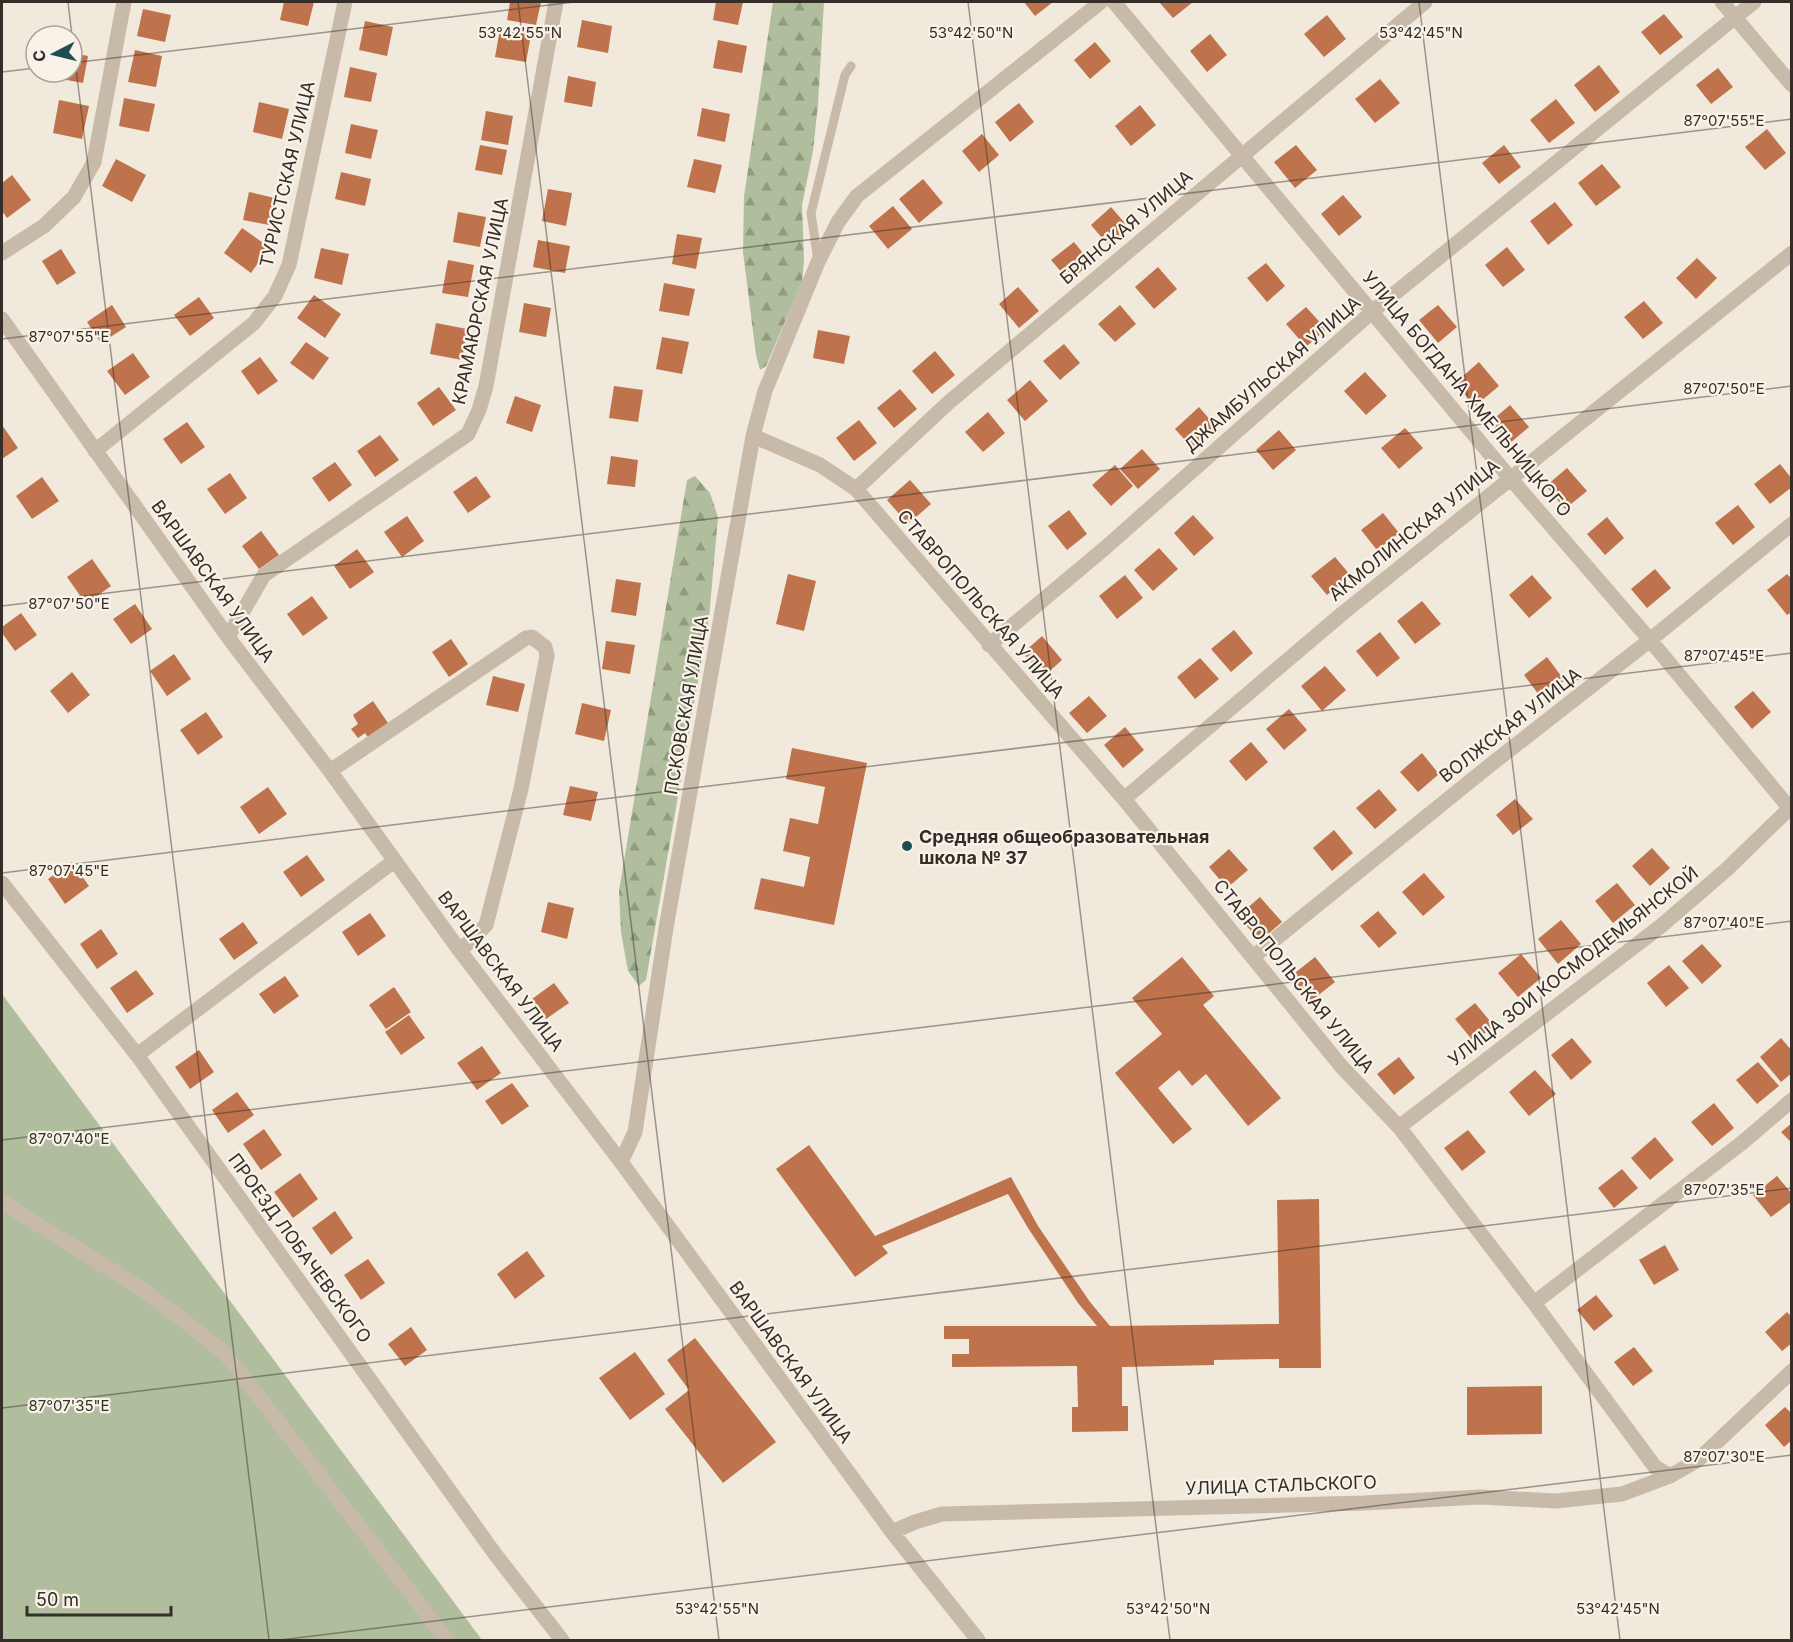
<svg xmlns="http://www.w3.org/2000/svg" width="1793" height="1642" viewBox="0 0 1793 1642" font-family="Inter,sans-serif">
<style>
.forest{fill:url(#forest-firs)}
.green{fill:#b0be9d}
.building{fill:#bf734c}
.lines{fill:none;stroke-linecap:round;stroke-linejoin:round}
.service{stroke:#c8baa9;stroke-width:9}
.minor{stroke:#c8baa9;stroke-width:15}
.ticks{fill:none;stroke:#352d28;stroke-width:1.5;stroke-opacity:0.45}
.poi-dot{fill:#204c54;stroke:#f8f2e8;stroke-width:2}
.labels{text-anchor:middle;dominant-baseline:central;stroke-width:4.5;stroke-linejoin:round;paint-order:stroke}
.street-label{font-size:18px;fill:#352d28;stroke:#f8f2e8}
.poi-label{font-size:18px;font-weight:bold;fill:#352d28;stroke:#f8f2e8;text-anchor:start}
.ticks-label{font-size:15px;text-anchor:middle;fill:#352d28;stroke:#f8f2e8;stroke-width:4.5;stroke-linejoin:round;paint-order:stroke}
</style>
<defs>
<pattern id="forest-firs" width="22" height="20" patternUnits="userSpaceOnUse" patternTransform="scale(1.5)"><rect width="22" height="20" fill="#b0be9d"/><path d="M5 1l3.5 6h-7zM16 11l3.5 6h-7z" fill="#909b80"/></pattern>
</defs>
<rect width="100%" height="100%" fill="#f0e9dc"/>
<path class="forest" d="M773,2H824L818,104L813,151L802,205L804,262L802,282L766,366L760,370L756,355L743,252L744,196Z
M695,476L710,493L718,517L709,618L646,980L639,986L628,971L621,932L619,891L687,480Z"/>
<path class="green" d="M2,994L482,1640H2Z"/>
<path class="building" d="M284,2H314L308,26L280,20Z
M510,2H541L536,25L507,20Z
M716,2H743L738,25L713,20Z
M1024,2H1053L1035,16Z
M1159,2H1193L1173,18Z
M143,9L171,15L165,42L137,36Z
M1664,14L1683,37L1660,55L1641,32Z
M1327,15L1346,39L1324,57L1304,34Z
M582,20L612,26L608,53L577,47Z
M365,21L393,27L387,56L359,50Z
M500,29L531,35L526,62L495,57Z
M1210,34L1227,55L1207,72L1190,51Z
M718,40L747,46L742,73L713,68Z
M1095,42L1111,61L1090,79L1074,60Z
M135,50L162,56L156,87L128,82Z
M72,53L88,56L83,83L56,78L57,72H72Z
M1599,65L1620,92L1595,112L1574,85Z
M350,67L377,73L371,102L344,97Z
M1718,68L1733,87L1711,104L1696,85Z
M568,76L596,82L592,107L564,102Z
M1380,79L1400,103L1375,123L1355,99Z
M124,98L155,104L149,132L119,126Z
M1556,99L1575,123L1549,143L1530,120Z
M59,100L89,106L82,139L53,133Z
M259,102L289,109L282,139L253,132Z
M1019,103L1034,122L1010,142L995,122Z
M1140,105L1156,125L1131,146L1115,126Z
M702,108L730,114L725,142L697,136Z
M486,111L513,116L508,145L481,140Z
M351,124L378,130L371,159L345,153Z
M1767,129L1786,153L1765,170L1745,147Z
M982,134L999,155L979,172L962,151Z
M480,145L507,150L502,175L475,170Z
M1296,145L1317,170L1295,188L1274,162Z
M1504,145L1521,167L1499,184L1482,163Z
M116,159L146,175L132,202L102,186Z
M694,159L722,165L715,193L687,187Z
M1602,164L1621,187L1596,206L1578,183Z
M341,172L371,179L365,206L335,199Z
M12,175L31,200L7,218L2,211V183Z
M923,179L943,203L919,223L899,199Z
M548,189L572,193L566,226L542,221Z
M249,192L275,198L269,225L243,220Z
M1343,195L1362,217L1339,236L1321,214Z
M1555,202L1573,225L1548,245L1530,221Z
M893,206L912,229L888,249L869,226Z
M1111,207L1129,228L1108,245L1091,225Z
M458,212L486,217L480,247L453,242Z
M242,228L269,247L251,273L224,253Z
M677,234L702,238L696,269L672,264Z
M538,240L570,246L565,273L533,267Z
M1074,242L1091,263L1069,281L1051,260Z
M1507,247L1525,270L1503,287L1485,265Z
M321,248L349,254L342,285L314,278Z
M61,249L76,273L57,285L42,261Z
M1697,258L1717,278L1696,299L1676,278Z
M448,260L474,265L468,297L442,293Z
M1266,263L1285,286L1267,302L1247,278Z
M1158,267L1177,289L1154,309L1135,287Z
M664,283L695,289L689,316L659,311Z
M1018,287L1039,311L1019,328L999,304Z
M314,295L341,314L325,338L297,318Z
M199,297L214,318L190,336L174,315Z
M1644,301L1663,323L1643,339L1624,317Z
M524,303L551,308L546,337L519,332Z
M112,305L126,327L101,343L87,322Z
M1120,305L1136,324L1115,342L1098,324Z
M1438,305L1457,327L1438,343L1419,320Z
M1306,307L1326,329L1306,347L1286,324Z
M436,323L467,329L462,360L430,354Z
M818,330L850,336L844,364L813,358Z
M662,337L689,342L682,374L656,369Z
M306,342L329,358L313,380L290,363Z
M1064,344L1080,363L1060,380L1043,361Z
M935,351L955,375L932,394L912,371Z
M133,353L150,377L125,395L107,371Z
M260,357L278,381L258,395L241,371Z
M1479,362L1499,386L1475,406L1455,383Z
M1365,372L1387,396L1366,415L1344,391Z
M1030,380L1048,401L1025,421L1007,400Z
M614,386L643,390L638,422L609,418Z
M439,387L456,410L433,426L417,403Z
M900,389L917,409L894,428L877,408Z
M515,396L541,405L532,432L506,423Z
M1510,405L1529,427L1509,444L1490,422Z
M1199,407L1218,429L1194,450L1175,429Z
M988,412L1005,433L983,452L965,432Z
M859,420L877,443L854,461L836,438Z
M187,422L205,447L181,464L163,439Z
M2,425L18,448L2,459Z
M1405,428L1423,448L1399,469L1381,448Z
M1279,430L1296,450L1273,470L1256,450Z
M380,435L399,460L375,477L357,451Z
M1142,449L1160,469L1138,489L1120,469Z
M611,456L638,460L635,487L607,484Z
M335,462L352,485L329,502L312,478Z
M1780,464L1792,479V487L1770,504L1754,484Z
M1115,465L1133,486L1111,506L1092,485Z
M1567,468L1587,491L1565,509L1546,486Z
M230,473L247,498L225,514L207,489Z
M476,476L491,497L468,513L453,492Z
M42,477L59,501L32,519L16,496Z
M910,480L931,504L908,524L887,500Z
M1738,505L1755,527L1733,545L1715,523Z
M1069,510L1087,534L1067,550L1048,526Z
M1383,513L1399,533L1377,550L1361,530Z
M1193,515L1214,538L1194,556L1174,533Z
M407,516L424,541L402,557L384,532Z
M1607,517L1624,538L1605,555L1587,534Z
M261,531L279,555L259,569L242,546Z
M1159,548L1178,569L1153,591L1134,570Z
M357,549L374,572L350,589L334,566Z
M1335,557L1351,576L1327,595L1311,576Z
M92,559L111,586L86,604L67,577Z
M1655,569L1671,588L1647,608L1631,589Z
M788,574L816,581L804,631L776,624Z
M1787,574L1792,579V612L1787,615L1767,590Z
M1125,575L1143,598L1117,619L1099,596Z
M1532,575L1552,598L1529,618L1509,595Z
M616,579L641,583L636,616L611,612Z
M312,596L328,618L303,636L287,614Z
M1422,601L1441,624L1415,644L1397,621Z
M135,604L152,629L131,644L113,619Z
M21,613L37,635L15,651L2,633V627Z
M1234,630L1253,653L1231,672L1211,649Z
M1380,632L1400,658L1377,677L1356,651Z
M1042,636L1062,660L1043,677L1023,653Z
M451,639L468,664L449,677L432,652Z
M606,641L635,645L630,674L602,669Z
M174,654L191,679L167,696L150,671Z
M1547,657L1562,677L1539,695L1524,675Z
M1200,658L1219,679L1195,699L1177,677Z
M1325,666L1346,690L1322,711L1301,686Z
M72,672L90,695L68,713L50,691Z
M493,676L525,684L518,712L486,705Z
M1753,691L1771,712L1752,729L1734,707Z
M1089,696L1107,716L1087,733L1069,713Z
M373,701L392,729L372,743L365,733L358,738L351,729L358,724L353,715Z
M582,703L611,710L604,741L575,734Z
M1289,709L1307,730L1284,750L1266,729Z
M206,712L223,737L198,755L180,730Z
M1125,727L1144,750L1123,768L1104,745Z
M1251,742L1268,762L1246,781L1229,761Z
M792,748L867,763L834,925L754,909L761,878L804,887L810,857L783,851L790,818L818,824L825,787L786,779Z
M1422,753L1439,774L1418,792L1400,772Z
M570,786L598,792L591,821L563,815Z
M268,787L287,814L259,834L240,807Z
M1379,789L1397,810L1375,829L1356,808Z
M1515,799L1533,819L1513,835L1496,815Z
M1334,830L1353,853L1332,871L1313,848Z
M1652,848L1670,868L1650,886L1632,866Z
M1229,849L1248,870L1227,888L1209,867Z
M307,855L325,880L301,897L283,872Z
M72,862L89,886L65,904L48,879Z
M1424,873L1445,897L1423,916L1402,892Z
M1617,883L1635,905L1613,923L1595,901Z
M1260,897L1282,922L1260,941L1238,916Z
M548,902L574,908L567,939L541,932Z
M1378,911L1397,933L1379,948L1360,926Z
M370,913L386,936L358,956L342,932Z
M1561,920L1581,944L1558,964L1538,939Z
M243,922L258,943L234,960L219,939Z
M101,929L118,954L97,969L80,944Z
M1702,944L1722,966L1702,984L1682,961Z
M1521,954L1541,978L1518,997L1498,973Z
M1182,957L1214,996L1203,1005L1281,1098L1248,1126L1206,1074L1192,1086L1179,1070L1158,1088L1192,1129L1173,1144L1115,1073L1162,1034L1132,998Z
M1315,957L1335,982L1311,1001L1291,976Z
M1669,965L1689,988L1666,1007L1647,983Z
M136,970L154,994L127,1013L110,988Z
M285,976L299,996L274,1014L259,994Z
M554,983L569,1003L546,1019L532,999Z
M394,987L411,1012L386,1029L369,1005Z
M1475,1003L1494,1026L1474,1042L1455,1019Z
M409,1015L425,1038L401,1055L385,1032Z
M1572,1038L1592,1062L1571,1080L1551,1055Z
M1781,1038L1792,1051V1073L1781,1082L1760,1057Z
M482,1046L501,1073L477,1090L457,1063Z
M199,1050L214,1072L190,1089L175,1067Z
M1399,1057L1415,1078L1394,1095L1377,1074Z
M1758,1062L1779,1086L1757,1104L1736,1080Z
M1535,1070L1556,1094L1529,1116L1509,1092Z
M512,1083L529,1106L502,1125L485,1101Z
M237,1092L254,1115L228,1133L212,1110Z
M1714,1103L1734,1128L1712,1146L1691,1122Z
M1792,1123V1143L1781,1132Z
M264,1129L282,1155L261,1170L243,1144Z
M1468,1130L1486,1152L1462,1171L1444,1148Z
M1655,1137L1674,1160L1650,1180L1631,1158Z
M809,1145L875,1236L1011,1177L1038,1226L1090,1302L1110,1326L1279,1324L1277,1200L1319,1199L1321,1368H1279V1359L1214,1360V1365L1122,1367V1406H1128V1431L1072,1432V1407H1078L1077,1366L952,1367V1354H969V1339H944V1326H1097L1078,1303L1028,1228L1008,1194L882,1246L888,1253L855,1277L776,1169Z
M1622,1169L1638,1188L1614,1208L1598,1188Z
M300,1173L318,1199L293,1218L274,1192Z
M1777,1176L1792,1194V1201L1771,1217L1753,1195Z
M335,1211L353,1238L331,1255L312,1228Z
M1665,1245L1679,1270L1654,1285L1639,1260Z
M527,1251L545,1276L515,1299L497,1274Z
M368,1259L385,1283L361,1300L344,1275Z
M1596,1295L1613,1316L1594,1331L1577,1310Z
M1787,1312L1792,1317V1343L1782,1351L1765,1332Z
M411,1327L427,1350L405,1366L388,1344Z
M695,1338L776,1442L723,1483L665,1409L689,1390L667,1360Z
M1634,1347L1653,1371L1633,1386L1614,1362Z
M635,1352L665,1394L630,1420L599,1378Z
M1542,1386V1434L1467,1435V1387Z
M1785,1407L1792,1414V1440L1784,1447L1765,1425Z"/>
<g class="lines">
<path class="service" d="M818,261L811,213L845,75L851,66"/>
<path class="minor" d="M1114,2L1510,478L1650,640L1792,811
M1722,2L1792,85
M2,253L44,226L74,197L94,162L124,2
M2,319L228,637L330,771L460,951L621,1162L892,1532L978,1640
M753,436L820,465L856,489L1124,799L1341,1066L1399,1127L1534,1303L1655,1467L1670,1476
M95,451L254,323L275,296L289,265L345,2
M856,489L948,403L1425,2
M228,637L264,575L468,434L479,410L486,386L556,2
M989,645L1105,548L1373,311L1754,2
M330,771L526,638L532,637L545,647L547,656L521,789L486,925L460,951
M1124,799L1343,613L1792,253
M2,883L137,1055L495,1554L562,1640
M1253,957L1489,766L1650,640L1792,524
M137,1055L394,861
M1399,1127L1661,926L1726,870L1792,806
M621,1162L635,1132L666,928L753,436L765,391L818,262L838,222L857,196L1101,2
M2,1202L145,1291L225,1353L447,1640
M1534,1303L1743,1142L1792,1100
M892,1532L915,1522L942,1514L1364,1503L1481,1497L1556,1501L1622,1494L1670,1476L1698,1460L1792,1371"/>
</g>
<path class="ticks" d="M68,2L72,36M518,2L719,1640M968,2L1170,1640M1419,2L1620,1640M72,36L269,1640M72,63L574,2M2,72L36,68M2,339L1792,119M2,606L1792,386M2,873L1792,653M2,1140L1792,921M2,1408L1792,1188M280,1640L1792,1455"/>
<circle class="poi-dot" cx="907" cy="846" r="6"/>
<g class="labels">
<g class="street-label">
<text transform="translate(287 174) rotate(-77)">ТУРИСТСКАЯ УЛИЦА</text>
<text transform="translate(1126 227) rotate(-40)">БРЯНСКАЯ УЛИЦА</text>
<text transform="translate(480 301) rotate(-78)">КРАМАЮРСКАЯ УЛИЦА</text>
<text transform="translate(1272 374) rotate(-41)">ДЖАМБУЛЬСКАЯ УЛИЦА</text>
<text transform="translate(1467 394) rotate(50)">УЛИЦА БОГДАНА ХМЕЛЬНИЦКОГО</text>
<text transform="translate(1414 530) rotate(-39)">АКМОЛИНСКАЯ УЛИЦА</text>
<text transform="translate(213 581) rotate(54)">ВАРШАВСКАЯ УЛИЦА</text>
<text transform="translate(981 604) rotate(49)">СТАВРОПОЛЬСКАЯ УЛИЦА</text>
<text transform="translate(686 705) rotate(-80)">ПСКОВСКАЯ УЛИЦА</text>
<text transform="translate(1510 725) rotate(-38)">ВОЛЖСКАЯ УЛИЦА</text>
<text transform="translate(1573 966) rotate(-38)">УЛИЦА ЗОИ КОСМОДЕМЬЯНСКОЙ</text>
<text transform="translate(501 971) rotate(53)">ВАРШАВСКАЯ УЛИЦА</text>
<text transform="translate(1294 976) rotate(51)">СТАВРОПОЛЬСКАЯ УЛИЦА</text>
<text transform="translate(300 1248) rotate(54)">ПРОЕЗД ЛОБАЧЕВСКОГО</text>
<text transform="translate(791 1362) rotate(54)">ВАРШАВСКАЯ УЛИЦА</text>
<text transform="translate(1281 1485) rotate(-2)">УЛИЦА СТАЛЬСКОГО</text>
</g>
<g class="poi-label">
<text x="919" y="836">Средняя общеобразовательная<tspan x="919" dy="21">школа № 37</tspan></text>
</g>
</g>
<g class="ticks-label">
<text x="520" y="38">53°42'55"N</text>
<text x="971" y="38">53°42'50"N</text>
<text x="1421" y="38">53°42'45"N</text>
<text x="1724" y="126">87°07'55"E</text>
<text x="69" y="342">87°07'55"E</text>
<text x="1724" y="394">87°07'50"E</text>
<text x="69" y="609">87°07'50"E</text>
<text x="1724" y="661">87°07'45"E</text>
<text x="69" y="876">87°07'45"E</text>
<text x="1724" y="928">87°07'40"E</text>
<text x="69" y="1144">87°07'40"E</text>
<text x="1724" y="1195">87°07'35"E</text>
<text x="69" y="1411">87°07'35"E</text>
<text x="1724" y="1462">87°07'30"E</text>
<text x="717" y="1614">53°42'55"N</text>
<text x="1168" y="1614">53°42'50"N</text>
<text x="1618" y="1614">53°42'45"N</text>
</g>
<rect width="1793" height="1642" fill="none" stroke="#352d28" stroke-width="6"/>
<g transform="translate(54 54) rotate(263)"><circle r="28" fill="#f8f2e8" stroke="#aaa39b" stroke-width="1.5"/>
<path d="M0-4.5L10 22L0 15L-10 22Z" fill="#204c54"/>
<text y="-9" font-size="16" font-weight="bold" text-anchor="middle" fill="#352d28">С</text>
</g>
<path d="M27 1606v9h144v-9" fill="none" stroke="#352d28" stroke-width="3"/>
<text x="36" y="1606" font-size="18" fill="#352d28" stroke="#f8f2e8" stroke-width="4.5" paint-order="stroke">50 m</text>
</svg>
